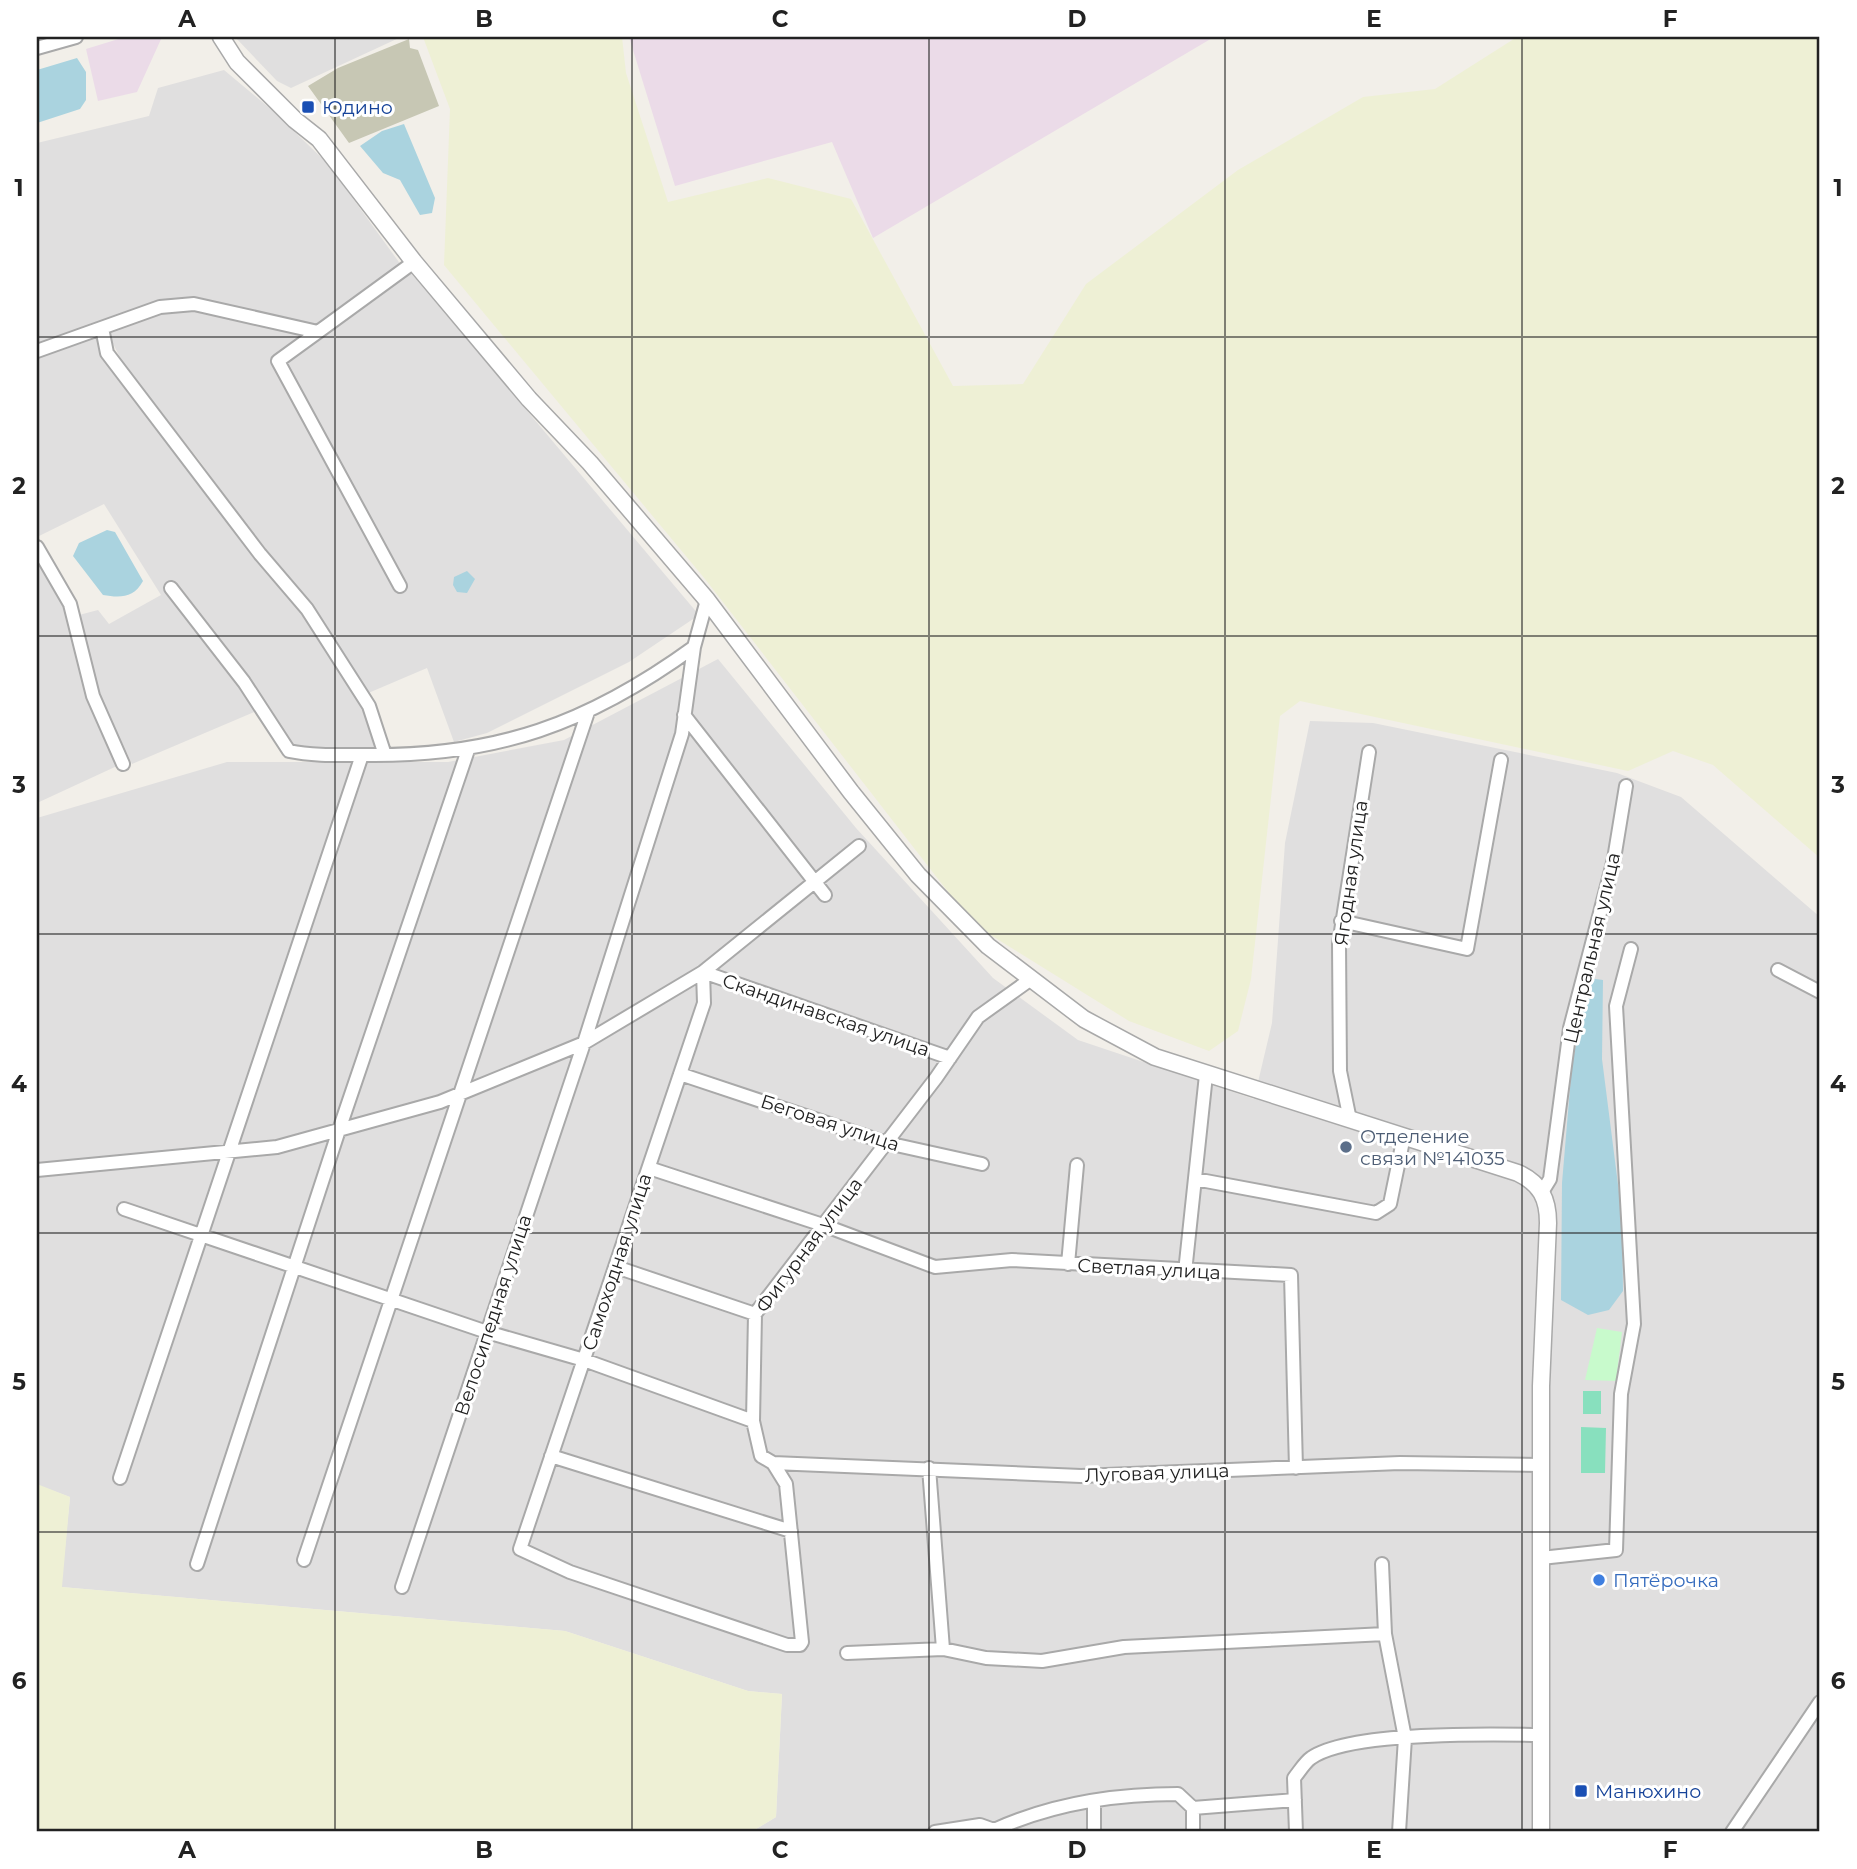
<svg xmlns="http://www.w3.org/2000/svg" width="1857" height="1869" viewBox="0 0 1857 1869" font-family="Montserrat,sans-serif">
<style>
.residential{fill:#e0dfdf}
.industrial{fill:#ebdbe8}
.construction{fill:#c7c7b4}
.farmland{fill:#eef0d5}
.park{fill:#c8facc}
.pitch{fill:#88e0be}
.water{fill:#aad3df}
.lines{fill:none;stroke-linecap:round;stroke-linejoin:round}
.minor-casing{stroke:#a9a9a9;stroke-width:16}
.tertiary-casing{stroke:#a9a9a9;stroke-width:19}
.minor{stroke:#fff;stroke-width:12}
.tertiary{stroke:#fff;stroke-width:16}
.grid{fill:none;stroke:#222;stroke-width:2;stroke-opacity:0.55}
.transit-dot{fill:#1a4fb4;stroke:#fff;stroke-width:2.5}
.service-dot{fill:#5c6f8a;stroke:#fff;stroke-width:2.5}
.shop-dot{fill:#3f7fe0;stroke:#fff;stroke-width:2.5}
.labels{text-anchor:middle;dominant-baseline:central;stroke-width:6;stroke-linejoin:round;paint-order:stroke}
.transit-label{font-size:19px;fill:#164399;stroke:#fff;text-anchor:start}
.street-label{font-size:19px;fill:#222;stroke:#fff}
.service-label{font-size:19px;fill:#4e5e75;stroke:#fff;text-anchor:start}
.shop-label{font-size:19px;fill:#366cbe;stroke:#fff;text-anchor:start}
.neatline{fill:none;stroke:#222;stroke-width:2.5}
.grid-label{font-size:23px;text-anchor:middle;font-weight:bold;fill:#222}
</style>
<rect width="100%" height="100%" fill="#f2efe9"/>
<path class="residential" d="M235,37H401L291,88L277,81Z
M224,70L273,111L328,164L401,265L319,325L225,304L163,299L37,351V143L149,116L158,88Z
M411,273L699,615L629,662L487,733L454,742L427,668L366,694L199,460L126,369L106,330L169,308L223,313L321,337Z
M94,335L106,358L304,611L367,705L377,742L376,752L289,748L261,709L132,764L96,687L79,615L98,610L109,624L161,595L104,504L37,537V355Z
M37,559L64,605L91,702L117,766L37,803Z
M718,659L856,828L993,978L1078,1040L1254,1099L1272,1023L1285,843L1310,721L1373,723L1617,773L1681,797L1820,917V1832H751L776,1817L782,1694L748,1691L565,1631L61,1587L70,1497L37,1485V818L227,762H448L564,740Z"/>
<path class="industrial" d="M125,37H162L137,92L98,101L86,49Z
M629,37H1214L873,238L832,142L675,186Z"/>
<path class="construction" d="M409,39L410,48L418,50L439,106L349,143L308,86L338,68Z"/>
<path class="farmland" d="M423,37H622L626,73L668,202L768,178L851,199L953,386L1023,384L1086,284L1238,170L1363,97L1435,89L1517,37H1820V858L1713,765L1673,751L1628,771L1300,701L1280,716L1251,979L1238,1031L1209,1051L1129,1021L973,924L705,579L444,265L450,109Z
M37,1484L70,1497L62,1587L565,1631L748,1691L782,1694L776,1817L751,1832H37Z"/>
<path class="park" d="M1597,1328L1622,1332L1616,1381L1585,1380Z"/>
<path class="pitch" d="M1583,1391H1601V1414H1583Z
M1581,1427L1606,1428L1605,1473H1581Z"/>
<path class="water" d="M77,58L86,72V100L80,109L37,123V70Z
M404,124L435,198L432,213L420,215L400,180L383,173L360,146L382,131Z
M107,530L115,532L143,581C134,598 120,598 103,595L73,556L79,543Z
M467,571L475,579L467,593L457,592L453,585L454,577Z
M1589,978L1603,980L1602,1059L1622,1216L1623,1291L1609,1310L1588,1315L1561,1300L1562,1183L1572,1065Z"/>
<g class="lines">
<g class="minor-casing">
<path id="minor" d="M37,48L76,37
M102,328L107,353L260,554L307,609L369,706L385,755
M318,332L278,361L400,586
M37,351L160,307L194,304L318,332L414,262
M37,547L70,604L93,696L123,764
M171,588L244,682L289,751C313,756 339,755 364,755C496,757 588,724 694,647
M684,715L825,895
M1341,921L1467,949L1501,760
M1778,970L1820,992
M950,1058L703,972L704,1003L520,1549L570,1572L787,1645H800L802,1642L786,1484L773,1463L761,1456L753,1421L755,1314L936,1078L978,1017L1031,979
M680,1074L887,1143L982,1164
M1350,1120L1340,1071L1339,944L1369,752
M649,1168L823,1225L935,1267L1012,1260L1291,1275L1296,1468
M37,1170L277,1147L440,1102L584,1043L703,972L859,846
M1195,1179L1376,1213L1390,1204L1404,1136
M1542,1192L1550,1179L1570,1028L1614,859L1626,786
M124,1209L487,1332L584,1360L753,1421
M1068,1264L1077,1165
M616,1267L755,1314
M1185,1272L1206,1075
M551,1456L791,1531
M773,1463L1081,1476L1400,1463L1541,1465
M929,1468L943,1649
M120,1478L362,755
M1541,1558L1616,1550L1621,1394L1634,1324L1616,1006L1631,949
M304,1560L588,712
M197,1564L339,1130L468,750
M1382,1564L1385,1634L1405,1738L1399,1832
M402,1587L584,1043L682,734L694,647L707,600
M847,1653L943,1649L986,1658L1042,1661L1124,1647L1385,1634
M1094,1801V1832
M1193,1808V1832
M935,1832L980,1825L994,1830C1051,1804 1116,1794 1178,1794L1193,1808L1295,1800
M1296,1832L1294,1778C1299,1772 1305,1762 1311,1758C1349,1731 1492,1734 1541,1735
M1732,1832L1820,1702"/>
</g>
<g class="tertiary-casing">
<path id="tertiary" d="M221,37L237,62L295,120L319,139L414,262L529,399L590,463L707,600L851,792L918,875L988,946L1084,1019L1155,1057L1518,1173C1541,1184 1548,1199 1548,1223L1541,1386V1832"/>
</g>
<use href="#minor" class="minor"/>
<use href="#tertiary" class="tertiary"/>
</g>
<path class="grid" d="M335,37V1832M632,37V1832M929,37V1832M1225,37V1832M1522,37V1832M37,337H1820M37,636H1820M37,934H1820M37,1233H1820M37,1532H1820"/>
<g class="transit-dot">
<rect x="301" y="100" width="14" height="14" rx="3.5"/>
<rect x="1574" y="1784" width="14" height="14" rx="3.5"/>
</g>
<circle class="service-dot" cx="1346" cy="1147" r="7"/>
<circle class="shop-dot" cx="1599" cy="1580" r="7"/>
<g class="labels">
<g class="transit-label">
<text x="322" y="107">Юдино</text>
<text x="1595" y="1791">Манюхино</text>
</g>
<g class="street-label">
<text transform="translate(1351 873) rotate(-82)">Ягодная улица</text>
<text transform="translate(1592 948) rotate(-77)">Центральная улица</text>
<text transform="translate(826 1015) rotate(19)">Скандинавская улица</text>
<text transform="translate(830 1123) rotate(18)">Беговая улица</text>
<text transform="translate(809 1245) rotate(-53)">Фигурная улица</text>
<text transform="translate(617 1262) rotate(-72)">Самоходная улица</text>
<text transform="translate(1149 1269) rotate(3)">Светлая улица</text>
<text transform="translate(493 1315) rotate(-72)">Велосипедная улица</text>
<text transform="translate(1157 1473) rotate(-2)">Луговая улица</text>
</g>
<g class="service-label">
<text x="1360" y="1136">Отделение<tspan x="1360" dy="22">связи №141035</tspan></text>
</g>
<g class="shop-label">
<text x="1613" y="1580">Пятёрочка</text>
</g>
</g>
<rect width="1857" height="1869" fill="none" stroke="#ffffff" stroke-width="77"/>
<rect x="38" y="38" width="1780" height="1792" class="neatline"/>
<g class="grid-label">
<text x="187" y="27">A</text>
<text x="484" y="27">B</text>
<text x="780" y="27">C</text>
<text x="1077" y="27">D</text>
<text x="1374" y="27">E</text>
<text x="1670" y="27">F</text>
<text x="19" y="196">1</text>
<text x="1838" y="196">1</text>
<text x="19" y="494">2</text>
<text x="1838" y="494">2</text>
<text x="19" y="793">3</text>
<text x="1838" y="793">3</text>
<text x="19" y="1092">4</text>
<text x="1838" y="1092">4</text>
<text x="19" y="1390">5</text>
<text x="1838" y="1390">5</text>
<text x="19" y="1689">6</text>
<text x="1838" y="1689">6</text>
<text x="187" y="1858">A</text>
<text x="484" y="1858">B</text>
<text x="780" y="1858">C</text>
<text x="1077" y="1858">D</text>
<text x="1374" y="1858">E</text>
<text x="1670" y="1858">F</text>
</g>
</svg>
